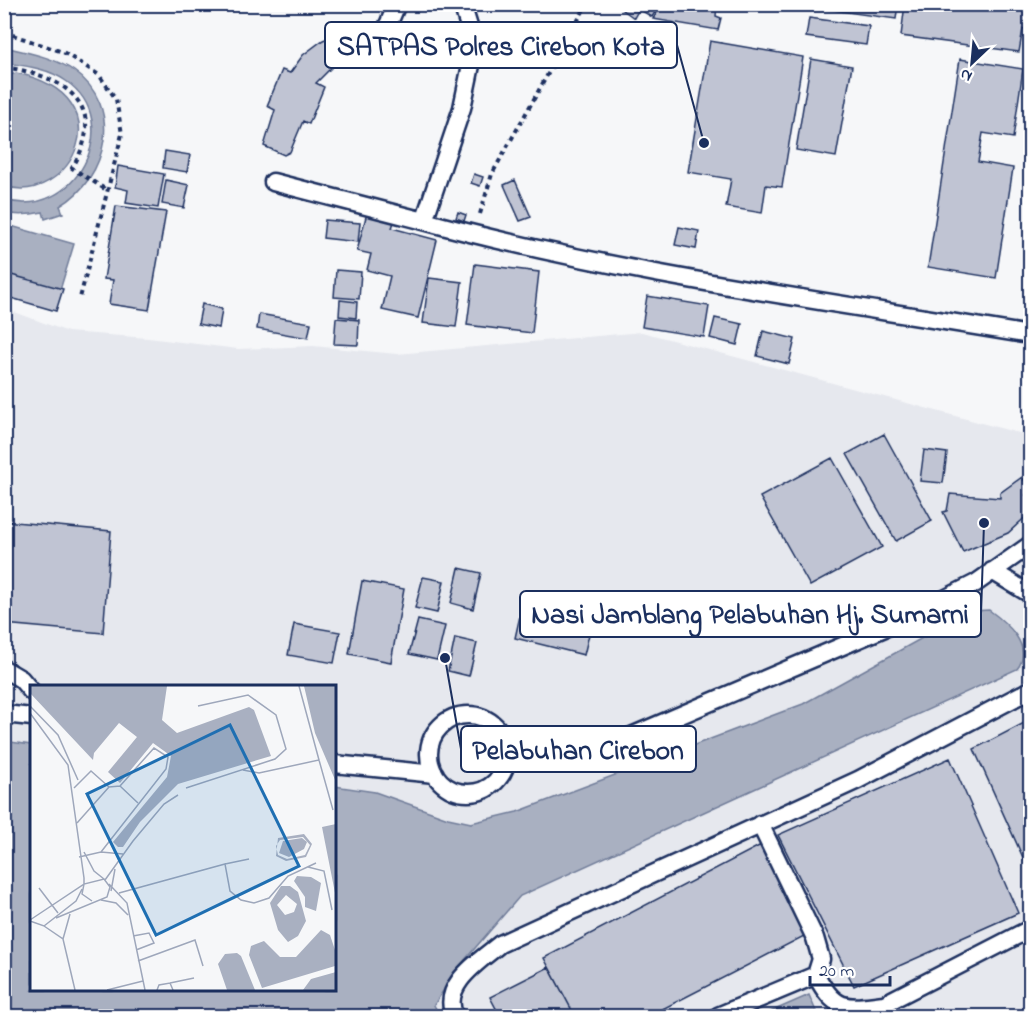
<svg xmlns="http://www.w3.org/2000/svg" width="1035" height="1021" viewBox="0 0 1035 1021" font-family="'Indie Flower',sans-serif">
<style>
.built{fill:#e6e8ee}
.water{fill:#a9b0c1;stroke:#707c99;stroke-width:1.5}
.building{fill:#c0c4d3;stroke:#1b2f5e;stroke-width:1.5}
.lines{fill:none;stroke-linecap:round;stroke-linejoin:round}
.lane-casing{stroke:#1b2f5e;stroke-width:21}
.path{stroke:#1b2f5e;stroke-width:4;stroke-dasharray:4.5 4.5;stroke-linecap:butt}
.lane{stroke:#fff;stroke-width:16}
.inset-road{fill:none;stroke:#9ea7bb;stroke-width:1.5}
.view{fill:#1f6fb2;fill-opacity:0.15;stroke:#1f6fb2;stroke-width:3}
.inset-edge{fill:none;stroke:#1b2f5e;stroke-width:3}
.leader{fill:none;stroke:#1b2f5e;stroke-width:2}
.callout-dot{fill:#1b2f5e;stroke:#fff;stroke-width:2}
.callout{fill:#fff;stroke:#1b2f5e;stroke-width:2}
.callout-label{font-size:28px;text-anchor:middle;font-weight:bold;fill:#1b2f5e}
</style>
<rect width="100%" height="100%" fill="#f6f7f9"/>
<filter id="ink" filterUnits="userSpaceOnUse"><feTurbulence type="fractalNoise" baseFrequency=".0167" numOctaves="2"/><feDisplacementMap in="SourceGraphic" scale="12" xChannelSelector="R" yChannelSelector="G"/><feConvolveMatrix kernelMatrix="1 2 1 2 8 2 1 2 1" color-interpolation-filters="sRGB"/></filter>
<g filter="url(#ink)">
<path class="built" d="M4,308L68,332L148,338L238,349L313,346L397,354L642,332L1030,436V1016H818L809,995L761,1016H440L434,1005L457,969L520,896L738,794L1025,654L1008,623L989,610L971,611L803,704L517,812L471,823L448,818L375,792L335,786L334,686H32L31,745L5,741Z"/>
<path class="water" d="M5,47C28,53 54,57 74,71C124,106 108,178 60,206L63,213L45,219L43,212C29,215 18,216 5,213V200C74,221 127,123 66,81C48,68 26,66 5,63Z
M16,73C129,96 69,208 4,186L5,77Z
M4,224L74,244L57,300L5,285Z
M989,610C1006,622 1035,647 1017,669L520,896L457,969L434,1005L440,1016H5L4,741L31,745L32,990H334L335,786L375,792L448,818L471,823L517,812L803,704L971,611Z
M809,995L818,1016H761Z"/>
<path class="building" d="M615,4H660L652,17L639,9L634,18Z
M662,4H717L716,16L721,18L718,30L653,19Z
M790,4H898L896,19Z
M905,4H1030V30L1023,29L1019,52L901,36Z
M809,18L869,26L866,45L806,37Z
M365,31L406,40L415,47L417,54L414,62L406,65L369,56L353,58L335,64L316,83L324,87L309,124L303,121L290,152L284,155L264,146L275,110L267,106L282,70L290,73L303,55L323,40L345,32Z
M710,41L803,57L782,187L766,185L762,213L726,207L731,179L688,172Z
M811,59L852,66L836,157L796,150Z
M960,59L1023,69L1013,138L983,133L978,162L1013,168L996,278L928,267Z
M165,151L190,155L187,172L163,168Z
M118,166L164,174L158,208L126,203L128,190L115,187Z
M474,174L483,177L480,186L471,183Z
M166,180L189,185L184,208L162,204Z
M515,180L531,217L520,221L504,185Z
M116,206L166,212L149,310L109,304L113,280L104,279Z
M368,209L386,214L385,220L394,222L392,228L437,240L418,318L382,310L390,276L367,270L371,254L357,251Z
M458,212L466,215L464,221L456,218Z
M325,220L360,223L358,242L323,238Z
M679,227L699,231L696,249L675,245Z
M475,264L539,272L532,333L467,325Z
M336,270L361,272L359,299L334,297Z
M4,273L63,289L56,311L4,296Z
M429,278L462,282L456,327L423,323Z
M647,296L709,306L704,337L642,327Z
M340,300L357,302L356,318L339,316Z
M202,304L222,309L219,328L198,324Z
M259,314L311,323L308,338L257,329Z
M336,318L359,320L358,345L334,344Z
M715,318L742,324L737,345L710,338Z
M763,331L795,339L789,364L757,356Z
M884,434L932,521L896,541L847,454Z
M924,450L947,453L943,483L920,481Z
M832,458L882,547L810,586L760,497Z
M1022,477L1030,489L1026,495L1030,501V513L1008,533L963,552L943,512L947,511L950,494L1000,498V493Z
M4,521L111,531L103,633L4,624Z
M459,568L481,573L473,609L451,603Z
M423,577L444,581L437,613L415,608Z
M362,581L404,589L391,662L349,654Z
M524,598L594,614L584,655L515,638Z
M418,620L445,626L437,660L409,654Z
M294,624L340,632L334,663L288,655Z
M455,638L477,643L469,676L448,671Z
M1030,720V873L974,749Z
M950,758L1018,913L854,986L778,835Z
M761,845L808,934L649,1016H575L544,958Z
M549,967L575,1016H500L490,997Z"/>
<g class="lines">
<g class="lane-casing">
<path id="lane" d="M462,4L475,46L462,108L424,221C622,275 828,301 1030,335
M385,32L397,4
M273,182L424,221
M992,571L1030,594
M4,669L21,679L32,692
M4,714L32,717
M429 754a39 39 0 1 1 78 0a39 39 0 1 1-78 0Z
M507,757L615,743L901,621L976,583L1030,545
M334,764L435,774
M760,824L815,938L821,959L816,975
M884,1004L1030,929
M455,1016C439,986 481,960 500,944L858,780L1030,690
M718,1016L816,975C835,1011 845,1009 884,1004L889,1016"/>
</g>
<path class="path" d="M4,32L63,52L99,75L116,99L122,134L80,298
M4,67C63,75 111,105 72,168L108,191
M480,214L492,174L587,4"/>
<use href="#lane" class="lane"/>
</g>
</g>
<g transform="translate(30 685)">
<rect width="306" height="306" fill="#f6f7f9"/>
<path d="M0,1H137L132,35L147,48L219,22L224,25L241,71L148,99L110,137L93,162H88L83,157L137,92L141,71L123,58L90,98L78,87L107,52L89,38L64,68L63,75L0,8ZM274,1H306V97L285,48ZM306,139V213L292,142ZM274,149L282,159L276,172L256,176L246,171L248,153ZM273,152L280,160L275,170L257,174L248,170L246,161L250,155ZM272,153L277,157L274,164L259,172L249,168L253,156ZM267,191L281,192L291,198L286,226L275,222V212L264,196ZM251,201H260L268,207L276,236L268,251L258,257L248,245L240,218ZM256,210L267,219L264,227L255,230L247,220ZM291,245L300,250L306,268L305,281L232,303L219,270L221,261L234,256L250,272H266ZM207,268L211,271L225,305H197L188,279L195,269ZM306,287V305H273L281,294Z" fill="#a9b0c1" fill-rule="evenodd"/>
<path class="inset-road" d="M0,21L28,50L48,95M0,28L38,80L54,193V199L0,235M289,75L303,125M213,85L229,88L289,75L269,1M90,101L108,118M44,103L61,86L79,102L90,101L124,63L138,72L136,84L71,167M156,103L245,74L256,64L246,30L218,10L168,21M47,138L79,102M54,167L64,186L74,194M49,172L71,167L93,169M195,179L219,174M278,182L294,186L302,225M75,195L103,156L134,119L148,110M79,199L97,218L115,305M9,203L28,228M81,206L85,184M89,208L195,179L200,206L211,215L224,218L239,213L258,191L286,178M71,215L86,218L98,230M26,233L77,212L80,202L74,194L54,199L52,209L62,216M0,236L14,241L46,216L52,204M14,241L33,254L45,305M103,251L119,248L124,258L106,265M33,254L40,229M108,276L165,255L173,281M140,298L164,293M77,305L113,296M127,305L129,300L140,298L143,305"/>
<path class="view" d="M200,40L269,181L126,250L57,109Z"/>
<rect width="306" height="306" class="inset-edge"/>
</g>
<path class="leader" d="M704 143L677 45M984 523L981 614M445 658L461 749"/>
<g class="callout-dot">
<circle cx="704" cy="143" r="6"/>
<circle cx="984" cy="523" r="6"/>
<circle cx="445" cy="658" r="6"/>
</g>
<g class="callout">
<rect x="325" y="22" width="352" height="46" rx="6"/>
<rect x="520" y="591" width="461" height="46" rx="6"/>
<rect x="461" y="726" width="235" height="46" rx="6"/>
</g>
<g class="callout-label">
<text x="501" y="55">SATPAS Polres Cirebon Kota</text>
<text x="750" y="623">Nasi Jamblang Pelabuhan Hj. Sumarni</text>
<text x="578" y="759">Pelabuhan Cirebon</text>
</g>
<rect width="1035" height="1021" fill="none" stroke="#fff" stroke-width="24"/>
<rect x="12" y="12" width="1011" height="997" fill="none" stroke="#1b2f5e" stroke-width="2" filter="url(#ink)"/>
<g transform="translate(972 63) rotate(206)" stroke="#ffffff" stroke-width="4.5" paint-order="stroke">
<path d="M0-4.5L10 22L0 15L-10 22Z" fill="#1b2f5e"/>
<text y="-9" font-size="16" font-weight="bold" text-anchor="middle" fill="#1b2f5e">N</text>
</g>
<path d="M810 976v9h80v-9" fill="none" stroke="#1b2f5e" stroke-width="3"/>
<text x="819" y="976" font-size="18" fill="#1b2f5e" stroke="#ffffff" stroke-width="4.5" paint-order="stroke">20 m</text>
</svg>
